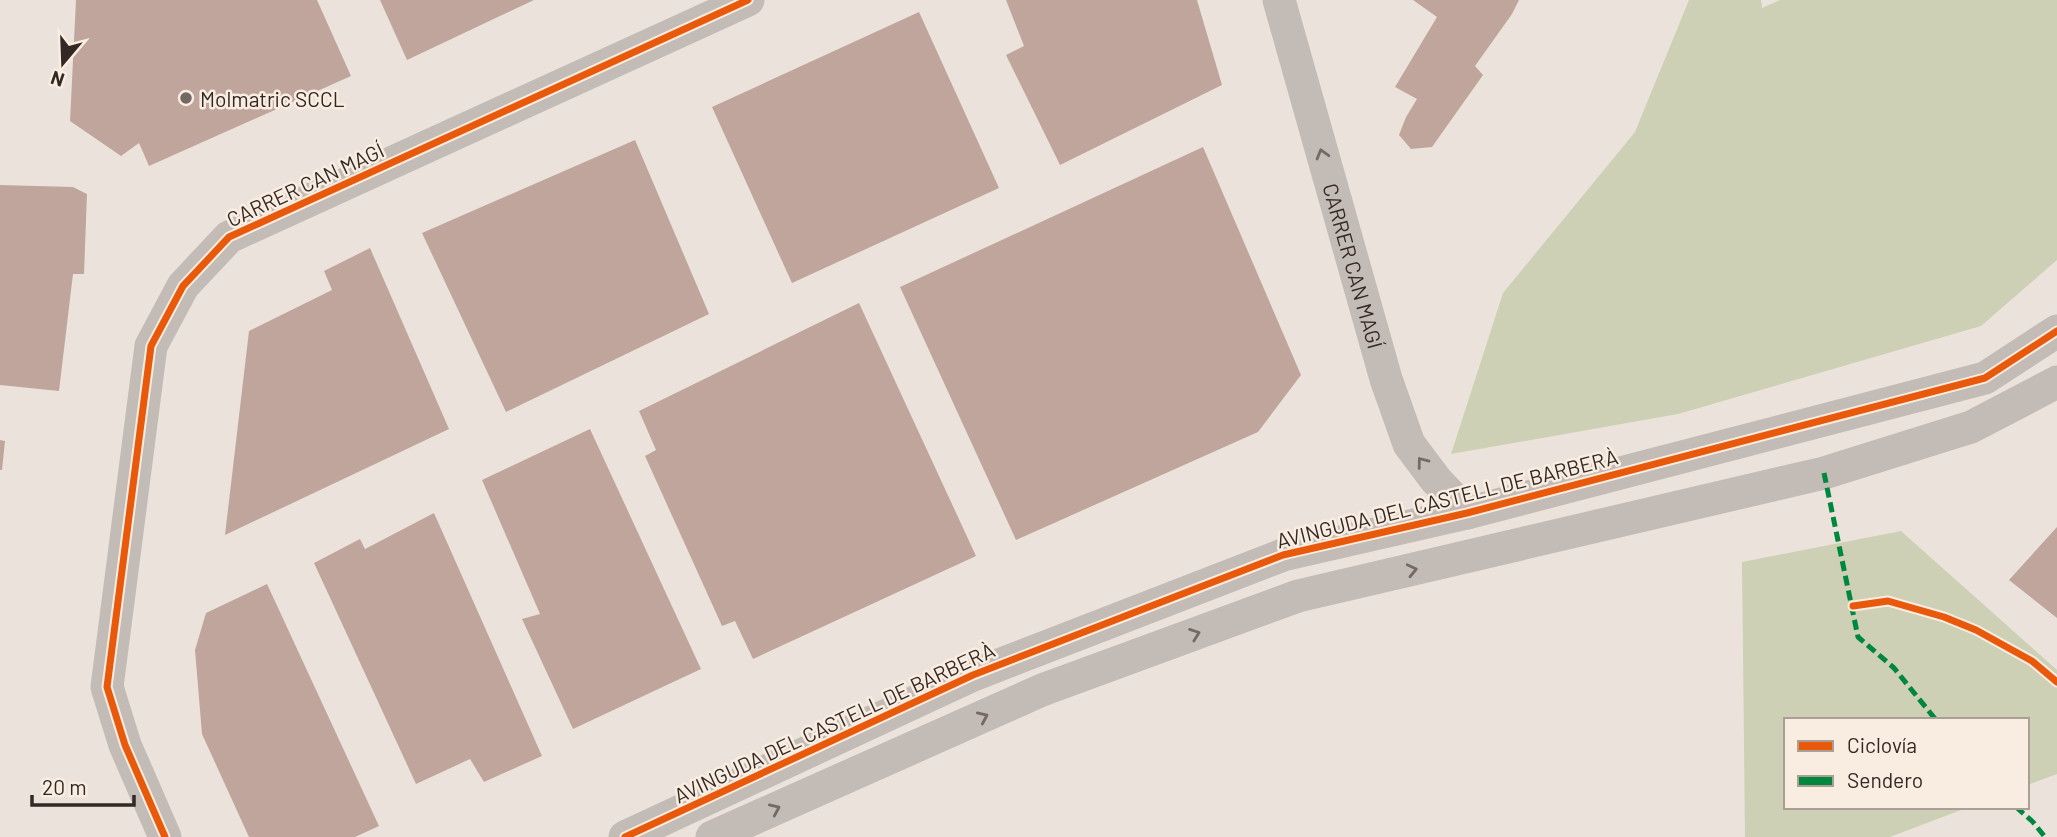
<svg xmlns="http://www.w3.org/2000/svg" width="2057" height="837" viewBox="0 0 2057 837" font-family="Barlow,sans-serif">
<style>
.green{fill:#cdd0b4}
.building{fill:#bfa59c}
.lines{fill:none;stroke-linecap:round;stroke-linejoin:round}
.minor{stroke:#c3bbb5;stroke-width:33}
.quiet{stroke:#00873e;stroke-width:5;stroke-dasharray:10 5;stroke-linecap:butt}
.cycleway-casing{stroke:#f9ede1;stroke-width:11}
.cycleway{stroke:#e8590c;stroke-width:7}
.oneway{stroke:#746a65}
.poi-dot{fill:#736964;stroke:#f9ede1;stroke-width:2.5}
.labels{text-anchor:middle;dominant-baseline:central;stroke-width:5;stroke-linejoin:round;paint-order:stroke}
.poi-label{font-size:21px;fill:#332824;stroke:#f9ede1;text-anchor:start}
.street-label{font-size:21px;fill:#332824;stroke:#f9ede1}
</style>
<rect width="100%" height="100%" fill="#ebe3db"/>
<path class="green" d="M1689,0H1761L1762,8L1780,0H2057V260L1981,326L1678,414L1451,454L1503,293L1635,132Z
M1901,531L2057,670V774L2027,785V720H1786V807H1969L1890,837H1745L1742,562Z"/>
<path class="building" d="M76,0H317L351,76L149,166L139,143L121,156L70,121Z
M380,0H534L407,60Z
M1006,0H1197L1222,85L1060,165L1006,55L1024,46Z
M1413,0H1519L1512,14L1475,66L1483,75L1432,147L1411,149L1399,135L1406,117L1417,99L1395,87L1437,17Z
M919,12L999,188L792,283L712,107Z
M635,140L709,314L506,412L422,233Z
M1203,147L1301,375L1258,432L1016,540L900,287Z
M0,185L73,187L87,194L84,274H73L59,391L0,385Z
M370,248L449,429L225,535L249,331L332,290L324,271Z
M859,303L976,556L753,659L735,621L722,626L645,456L656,450L639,411Z
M590,429L701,669L573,729L522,619L540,614L482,480Z
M0,440L5,441L2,470H0Z
M434,513L542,756L484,782L470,759L416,784L314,563L360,539L365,549Z
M2057,527V618L2009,580Z
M267,584L379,826L355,837H249L202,734L195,650L206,613Z"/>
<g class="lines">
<g class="minor">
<path id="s1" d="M1279,0L1386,379L1409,444L1436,480L1467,513"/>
<path d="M165,837L125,745L107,687L151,346L183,286L229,237L748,0"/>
<path d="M625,837L973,675L1283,555L1467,513L1985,378L2057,331"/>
<path d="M712,837L1042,690L1298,596L1824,473L1971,427L2057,382"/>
</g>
<path class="quiet" d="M1824,473L1858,637L1894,668L1936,720
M2016,807L2033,822L2045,837"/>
<g class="cycleway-casing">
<path id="cycleway" d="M1853,606L1888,601L1944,617L1976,630L2032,661L2057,682
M165,837L125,745L107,687L151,346L183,286L229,237L748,0
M625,837L973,675L1283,555L1467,513L1985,378L2057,331"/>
</g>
<use href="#cycleway" class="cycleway"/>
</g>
<defs><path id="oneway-chevron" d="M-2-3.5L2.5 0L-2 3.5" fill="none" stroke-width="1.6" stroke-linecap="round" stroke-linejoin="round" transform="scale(1.75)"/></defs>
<g class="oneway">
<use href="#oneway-chevron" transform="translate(1322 154) rotate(-106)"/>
<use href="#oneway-chevron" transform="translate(1422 462) rotate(-127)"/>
<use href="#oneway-chevron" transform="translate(1412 570) rotate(-13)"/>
<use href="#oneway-chevron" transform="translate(1195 634) rotate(-20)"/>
<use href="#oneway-chevron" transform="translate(983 717) rotate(-24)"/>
<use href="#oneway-chevron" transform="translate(775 809) rotate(-24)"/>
</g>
<circle class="poi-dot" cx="186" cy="98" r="7"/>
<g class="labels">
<g class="poi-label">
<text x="200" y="98">Molmatric SCCL</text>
</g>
<g class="street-label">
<text transform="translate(305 184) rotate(-25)">CARRER CAN MAGÍ</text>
<text stroke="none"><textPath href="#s1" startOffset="276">CARRER CAN MAGÍ</textPath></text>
<text transform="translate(1447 498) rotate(-14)">AVINGUDA DEL CASTELL DE BARBERÀ</text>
<text transform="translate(834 722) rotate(-25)">AVINGUDA DEL CASTELL DE BARBERÀ</text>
</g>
</g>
<rect x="1784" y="718" width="245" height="91" fill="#f9ede1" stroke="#aa9e95" stroke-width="2"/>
<rect x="1798" y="741" width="35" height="10" fill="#e8590c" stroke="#aa9e95" stroke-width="2"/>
<text x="1847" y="753" font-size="21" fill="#332824">Ciclovía</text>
<rect x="1798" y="776" width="35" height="10" fill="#00873e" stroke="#aa9e95" stroke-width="2"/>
<text x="1847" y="788" font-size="21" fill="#332824">Sendero</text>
<g transform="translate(63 63) rotate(199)" stroke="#f9ede1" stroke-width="5" paint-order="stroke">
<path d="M0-5L12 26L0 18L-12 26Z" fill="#332824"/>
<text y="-10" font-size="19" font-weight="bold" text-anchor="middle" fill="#332824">N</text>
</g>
<path d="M32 795v10h102v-10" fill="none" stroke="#332824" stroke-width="3.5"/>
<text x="42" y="795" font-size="21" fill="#332824" stroke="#f9ede1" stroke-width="5" paint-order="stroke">20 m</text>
</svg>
